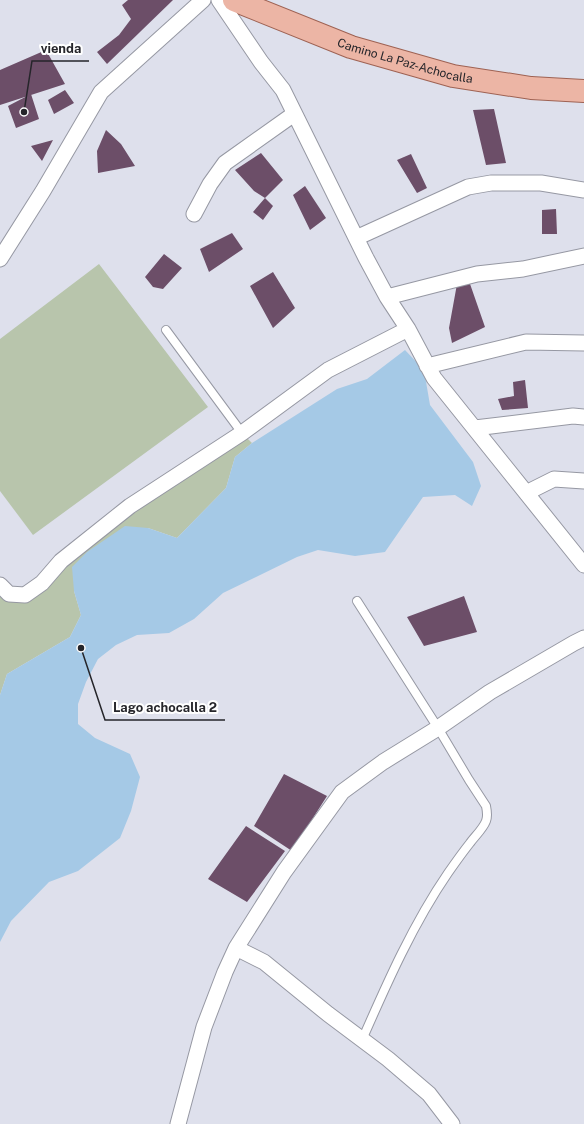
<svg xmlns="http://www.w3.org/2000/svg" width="584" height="1124" viewBox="0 0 584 1124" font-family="'Public Sans',sans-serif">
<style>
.green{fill:#b8c5ac}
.water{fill:#a5c9e6}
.building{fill:#6c4e68}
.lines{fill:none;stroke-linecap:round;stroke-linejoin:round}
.service-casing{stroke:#9698a3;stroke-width:10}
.minor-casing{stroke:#9698a3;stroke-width:17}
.primary-casing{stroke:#9e6253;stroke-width:24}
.service{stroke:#fff;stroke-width:8}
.minor{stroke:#fff;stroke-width:15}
.primary{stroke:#ecb5a5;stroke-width:22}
.labels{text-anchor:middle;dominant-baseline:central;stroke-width:4;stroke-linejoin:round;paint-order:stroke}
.street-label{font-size:12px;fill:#25252a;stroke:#fff}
.leader{fill:none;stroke:#25252a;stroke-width:1.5}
.callout-dot{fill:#25252a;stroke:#fff;stroke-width:1.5}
.callout-label{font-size:13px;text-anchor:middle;font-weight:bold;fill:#25252a;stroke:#fff;stroke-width:4;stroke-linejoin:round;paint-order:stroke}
</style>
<rect width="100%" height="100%" fill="#dee0ec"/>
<path class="green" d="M99,264L208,407L33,535L0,491V339Z
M242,433L252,443L235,457L226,488L177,538L148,528L74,591L81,615L70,637L7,674L0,695V585L25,595L61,561Z"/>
<path class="water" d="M405,350L424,370L430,405L473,462L481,486L472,506L455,495L423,497L385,552L355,556L318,550L297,557L223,593L194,619L169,633L137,635L116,645L98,659L86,682L78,704V724L95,738L130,754L140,777L131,811L120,838L78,871L49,882L11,921L0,942V695L7,674L70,637L81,615L74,591L72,567L87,552L125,526L148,528L177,538L226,488L235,457L252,443L337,389L367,379Z"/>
<path class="building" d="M128,0H173L107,64L97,52L119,35L131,19L122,5Z
M46,50L65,84L0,105V70Z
M65,90L74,103L54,114L48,100Z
M31,94L39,119L16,128L8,106Z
M494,109L506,163L486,165L473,110Z
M106,130L121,144L135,166L98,173L97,151Z
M53,140L42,161L31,146Z
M261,153L283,180L265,198L254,191L235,170Z
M411,154L427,188L417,193L397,160Z
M305,186L326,218L310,230L293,195Z
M265,198L273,206L263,220L253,212Z
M556,209L557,234H542V210Z
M232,233L243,249L209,272L200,249Z
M164,254L182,268L163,289L153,287L145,277Z
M273,272L295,308L273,328L250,286Z
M469,281L485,327L452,343L449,328L457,284Z
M525,380L528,408L502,410L498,399L514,396L513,382Z
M464,596L477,632L424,646L407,617Z
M284,774L327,796L292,851L254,826Z
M246,826L285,851L247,902L208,879Z"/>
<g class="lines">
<g class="service-casing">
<path id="service" d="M166,330L242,433
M357,601L438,728L469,780L486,806C487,811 488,816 486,821C483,829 475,836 470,843C462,853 455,863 448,873C413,924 387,983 362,1040"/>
</g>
<g class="minor-casing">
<path id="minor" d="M219,0L261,62L283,90L366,258L387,297L408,329L434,378L584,565
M194,214L210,184L225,163L294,114
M356,238L468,187L491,183H541L584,190
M0,259L43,191L101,92L203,0
M387,297L477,274L523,269L584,256
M427,366L526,342L584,343
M475,428L573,416L584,417
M526,493L554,479L584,481
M0,585L9,594L25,595L42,583L61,561L130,506L242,433L328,370L408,329
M236,948L264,962L328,1014L388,1059L429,1094L452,1124
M178,1124L204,1027L225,972L236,948L284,872L342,792L383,762L438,728L490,692L574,643L584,638"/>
</g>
<g class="primary-casing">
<g id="primary">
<path id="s1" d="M234,0L351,47L453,76L531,88L584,91"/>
</g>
</g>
<use href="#service" class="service"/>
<use href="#minor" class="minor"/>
<use href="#primary" class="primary"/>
</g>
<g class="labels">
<g class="street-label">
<text stroke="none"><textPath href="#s1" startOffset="182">Camino La Paz-Achocalla</textPath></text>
</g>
</g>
<path class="leader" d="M24 112L32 61H89M81 648L105 720H225"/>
<g class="callout-dot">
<circle cx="24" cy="112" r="4"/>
<circle cx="81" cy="648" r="4"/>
</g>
<g class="callout-label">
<text x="61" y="53">vienda</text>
<text x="165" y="712">Lago achocalla 2</text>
</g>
</svg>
